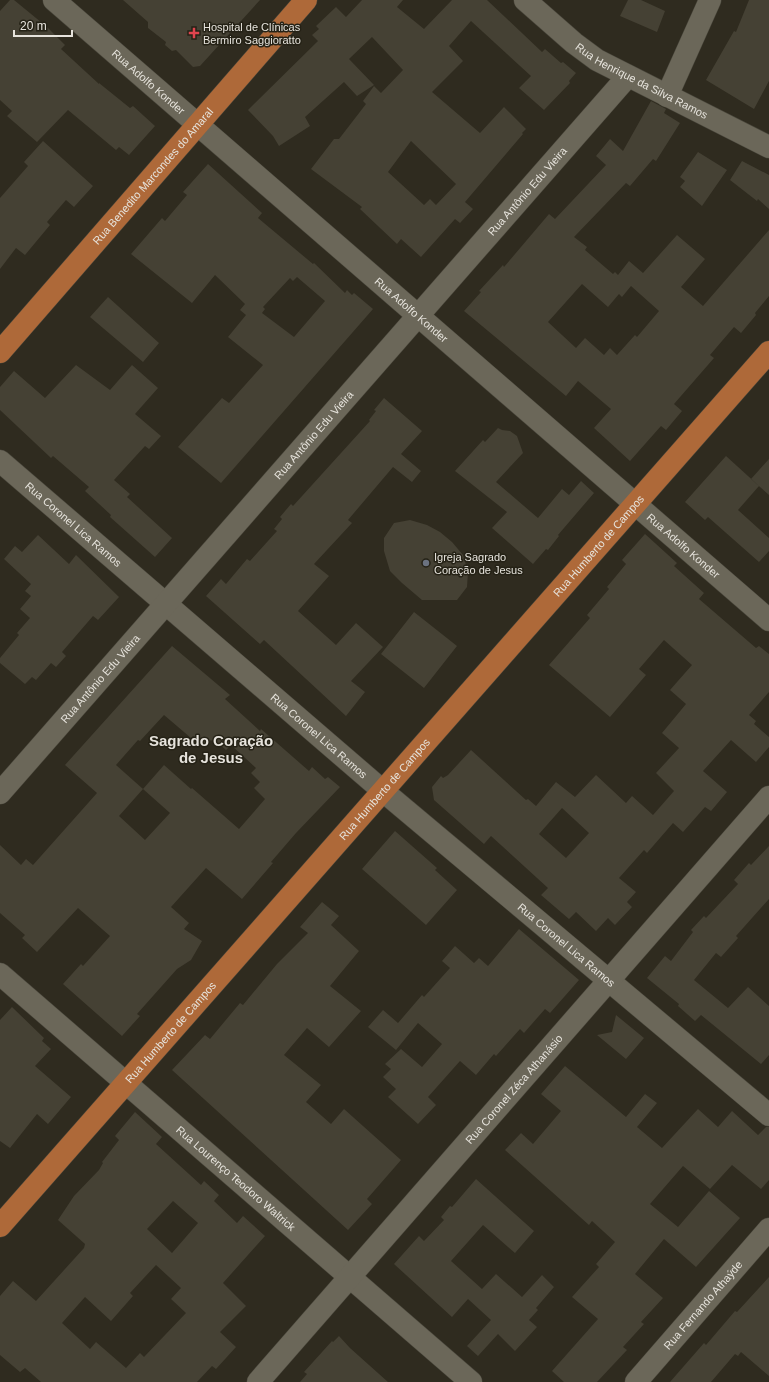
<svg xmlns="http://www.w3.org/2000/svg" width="769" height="1382" viewBox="0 0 769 1382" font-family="Arial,sans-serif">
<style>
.building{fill:#454134;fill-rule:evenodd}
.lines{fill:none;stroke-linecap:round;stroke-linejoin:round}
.minor-casing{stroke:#49463b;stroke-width:23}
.major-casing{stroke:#49463b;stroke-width:23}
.minor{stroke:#6b6759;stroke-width:22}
.major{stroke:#ae6939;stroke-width:22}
.health-dot{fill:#e0444e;stroke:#252216;stroke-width:1.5}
.worship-dot{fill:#6b7280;stroke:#252216;stroke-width:1.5}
.labels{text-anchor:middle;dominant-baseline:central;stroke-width:3;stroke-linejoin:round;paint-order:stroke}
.poi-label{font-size:11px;fill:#e6e3dc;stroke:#252216;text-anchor:start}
.street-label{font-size:11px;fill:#e6e3dc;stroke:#252216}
.district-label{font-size:15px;font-weight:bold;fill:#e6e3dc;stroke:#252216}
</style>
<rect width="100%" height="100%" fill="#2f2b1f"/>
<path class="building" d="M10,0H14L47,27L65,45L61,49L99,84V83L130,108L133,106L155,126L129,155L119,147L116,150L68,110L37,142L7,116L12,111L0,100V11Z
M123,0H260L200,66L193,67L176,50L172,51L165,45L166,42L148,28V22Z
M362,0H403L397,7L424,29L452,0H487L542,52L545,49L561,63L563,62L576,73L569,81L570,83L544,110L519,88L531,76L471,21L449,46L463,61L432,92L480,133L504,107L526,129L522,133L523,134L465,202L473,209L460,223L455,219L421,257L401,239L397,244L360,209L362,207L311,169L334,139H339L366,104L363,101L374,86L381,93L403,70L372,37L349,59L374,85L357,96L344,82L305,117L310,126L279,146L273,136L248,110L318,41L312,35L319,29L316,26L336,7L346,17ZM411,141L456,184L436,205L430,199L424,205L388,172Z
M628,0H641L665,11L657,32L620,16Z
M749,0H769V81L754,109L706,80L734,31L736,32Z
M651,101L666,109L664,113L680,123L656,161L653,159L630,186L626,183L574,237L587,247L585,250L613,274L615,272L618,275L629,261L643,273L677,235L705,259L681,287L703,306L769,230V296L755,313L756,315L741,333L734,327L710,355L714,358L674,404L682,411L666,430L661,426L630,461L594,428L611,409L578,381L566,396L464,311L481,292L479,291L503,265L504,267L549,214L555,219L606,165L596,156L610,139L623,151ZM582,284L608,307L619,294L622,297L631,286L659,311L637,337L635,335L617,355L610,348L604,355L585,338L576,348L548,322Z
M43,141L93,186L74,207L66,200L47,222L50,225L25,255L16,248L0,269V198L28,166L24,162Z
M698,152L727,170L702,206L680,187L685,181L680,177Z
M742,161L769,175V209L758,199L757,201L730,180Z
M208,164L262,213L258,218L313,264L314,263L345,293L347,290L352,295L354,293L373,309L221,483L178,447L222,398L229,403L263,365L228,337L246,315L240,310L245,304L215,275L192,303L131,254L162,218L165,221L187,195L183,192ZM297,277L325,301L294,337L262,313L265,309L263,307L290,278L293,281Z
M108,297L159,343L143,362L90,317Z
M76,365L110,390L132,365L158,388L135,414L161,436L149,449L145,446L114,480L130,494L127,497L172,538L155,557L110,517L111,515L85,491L89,487L53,456L51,458L0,410V387L14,371L45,398Z
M384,398L422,431L401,454L421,471L412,482L393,467L348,520L352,523L314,564L329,576L298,611L336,645L356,623L383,647L351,681L365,692L346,716L264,640L260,644L206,596L221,579L226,584L247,559L250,561L277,531L274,529L282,519L280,517L291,504L293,506L370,421L369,420L376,411L374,410Z
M498,428L502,430L510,431L517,436L523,453L496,482L538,518L562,489L569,495L581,481L594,493L558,535L559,536L548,550L546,549L533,564L492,528L507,512L455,471L483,440L485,442Z
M726,456L759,486L738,510L769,538V551L759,562L708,517L705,520L685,502Z
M769,459V495L751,479Z
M410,520L427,525L440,532L452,542L463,555L468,572L467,587L457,600H422L402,583L390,571L384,551V538L394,523Z
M645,534L677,563L674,566L704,593L699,599L756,648L759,646L769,654V692L749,715L756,721L754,724L769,737V747L756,762L731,740L703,771L727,792L711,811L705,807L683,832L673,823L647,853L644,850L619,878L636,892L627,902L632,907L615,925L608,918L596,931L576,912L569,919L541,895L548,888L491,836L484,844L434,800L432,787L441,776L443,778L448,775L471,750L526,800L528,799L536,806L556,782L575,797L596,775L626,803L632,796L653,815L674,791L656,773L679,748L662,733L686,704L670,690L692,665L664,640L639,669L646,675L610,717L549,665L590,618L587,615L609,589L607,587L626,564L622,560ZM562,808L589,833L566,858L539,834Z
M38,535L69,564L76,555L119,597L98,620L93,616L62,652L66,656L56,667L51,663L36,680L32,677L25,684L0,663V658L19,635L17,633L30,618L20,609L31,596L25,591L31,584L4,559L15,546L22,552Z
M414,612L457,646L424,688L381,654Z
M172,646L230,695L225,699L260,731L261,729L309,771L312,767L325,779L328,777L340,787L296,833L271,862L273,863L242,899L206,868L171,907L189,923L184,929L202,941L191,960L177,969L137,1014L140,1016L122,1036L63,984L81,964L83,966L110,936L78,908L37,952L22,938L25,935L0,913V845L21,865L26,859L33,865L97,793L65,765ZM164,715L191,738L193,736L205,746L211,740L216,745L218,743L226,750L231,745L256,768L251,773L260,782L254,788L265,799L239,829L192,788L191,789L164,765L143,789L116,765L138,740L140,741ZM143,789L170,813L145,840L119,816Z
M395,831L437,868L435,870L457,890L426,925L362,869Z
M769,846V899L736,936L738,938L721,957L716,953L694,980L728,1008L748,987L769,1006V1055L761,1064L701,1015L695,1021L678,1006L679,1004L647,978L665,956L671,961L693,932L691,930L704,916L706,918L738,884L734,880L749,863L751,865Z
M322,902L339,916L331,925L359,951L330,986L361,1011L329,1047L307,1028L284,1055L321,1085L306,1102L331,1124L344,1109L401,1160L367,1199L372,1204L348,1230L172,1070L205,1035L210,1039L240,1003L243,1005L277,964L308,933L300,927Z
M519,929L579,980L550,1013L545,1009L524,1033L520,1029L496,1056L494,1054L476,1075L460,1061L428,1097L436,1105L418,1124L388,1097L396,1089L383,1077L391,1069L385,1064L401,1049L422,1067L442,1044L418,1023L396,1050L368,1027L383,1010L398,1023L422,995L424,997L450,968L442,961L455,946L474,963L479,958L488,966Z
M12,1007L44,1038L42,1041L51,1049L35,1066L71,1097L48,1124L37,1114L10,1148L0,1141V1020Z
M616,1015L644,1038L626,1059L597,1035L612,1032Z
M565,1066L626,1117L645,1094L657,1103L637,1127L662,1148L698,1109L718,1127L732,1111L758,1135L766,1127H769V1180L761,1189L732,1165L710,1189L683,1166L650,1204L678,1227L709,1191L740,1218L696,1267L664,1239L635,1274L663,1298L641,1322L644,1324L623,1347L627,1350L597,1382H564L552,1371L598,1319L572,1297L599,1267L596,1264L615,1242L592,1221L589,1225L505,1150L521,1133L533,1144L561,1111L541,1094Z
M135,1112L162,1137L156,1144L201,1185L204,1181L219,1195L214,1201L237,1223L243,1216L265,1236L223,1283L246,1306L220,1332L236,1347L216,1369L212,1366L197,1382H41L25,1368L20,1372L0,1355V1296L13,1281L36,1301L84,1248L85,1244L58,1220L74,1196L99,1170L103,1163L102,1162L119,1140L115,1136ZM173,1201L198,1223L172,1253L147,1229ZM156,1265L181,1288L171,1299L186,1313L144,1357L140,1353L126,1368L96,1342L90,1349L62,1323L85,1297L111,1321L133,1296L130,1293Z
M476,1179L534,1231L515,1253L483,1225L451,1261L482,1289L496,1274L522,1297L542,1275L554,1287L536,1308L538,1310L529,1320L537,1327L515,1351L498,1334L478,1356L467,1346L491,1320L468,1299L452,1317L394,1264L419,1236L424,1241L444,1220L441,1217L450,1206L452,1207Z
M769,1277V1376L741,1352L738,1356L735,1354L711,1382H670L704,1343L706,1345L735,1311L737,1312Z
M339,1336L350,1348L388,1382H300L307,1374L304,1372L332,1341L333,1342Z"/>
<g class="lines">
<g class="minor-casing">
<g id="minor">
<path id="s1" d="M54,0L769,620"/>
<path id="s2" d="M525,0L574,43L597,60L769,147"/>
<path d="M667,96L710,0"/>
<path id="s3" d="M0,461L383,791L769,1115"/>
<path id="s4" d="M0,793L628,76"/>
<path id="s5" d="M0,974L471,1382"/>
<path id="s6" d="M258,1382L769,797"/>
<path id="s7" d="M636,1382L769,1229"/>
</g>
</g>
<g class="major-casing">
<g id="major">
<path id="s8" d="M0,352L306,0"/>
<path id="s9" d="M0,1226L769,352"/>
</g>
</g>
<use href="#minor" class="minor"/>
<use href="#major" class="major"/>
</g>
<path class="health-dot" d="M192 27h4v4h4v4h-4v4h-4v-4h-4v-4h4z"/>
<circle class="worship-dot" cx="426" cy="563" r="4"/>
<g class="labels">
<g class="poi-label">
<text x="203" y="27">Hospital de Clínicas<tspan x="203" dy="13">Bermiro Saggioratto</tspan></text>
<text x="434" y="557">Igreja Sagrado<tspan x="434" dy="13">Coração de Jesus</tspan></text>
</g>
<g class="street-label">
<text stroke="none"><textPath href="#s2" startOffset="143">Rua Henrique da Silva Ramos</textPath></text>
<text stroke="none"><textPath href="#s1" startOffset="125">Rua Adolfo Konder</textPath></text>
<text stroke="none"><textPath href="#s8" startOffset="233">Rua Benedito Marcondes do Amaral</textPath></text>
<text stroke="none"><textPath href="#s4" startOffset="800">Rua Antônio Edu Vieira</textPath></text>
<text stroke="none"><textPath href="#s1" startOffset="473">Rua Adolfo Konder</textPath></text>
<text stroke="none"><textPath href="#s4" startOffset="476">Rua Antônio Edu Vieira</textPath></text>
<text stroke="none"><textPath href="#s3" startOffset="97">Rua Coronel Lica Ramos</textPath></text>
<text stroke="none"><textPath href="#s9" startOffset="906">Rua Humberto de Campos</textPath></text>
<text stroke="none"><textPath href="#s1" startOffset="833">Rua Adolfo Konder</textPath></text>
<text stroke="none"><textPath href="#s4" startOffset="152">Rua Antônio Edu Vieira</textPath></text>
<text stroke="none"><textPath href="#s3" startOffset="421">Rua Coronel Lica Ramos</textPath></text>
<text stroke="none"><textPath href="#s9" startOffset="582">Rua Humberto de Campos</textPath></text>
<text stroke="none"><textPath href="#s3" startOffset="745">Rua Coronel Lica Ramos</textPath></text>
<text stroke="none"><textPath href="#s9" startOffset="258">Rua Humberto de Campos</textPath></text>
<text stroke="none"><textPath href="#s6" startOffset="389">Rua Coronel Zéca Athanásio</textPath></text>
<text stroke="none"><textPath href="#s5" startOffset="312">Rua Lourenço Teodoro Waltrick</textPath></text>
<text stroke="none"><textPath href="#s7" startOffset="102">Rua Fernando Athaýde</textPath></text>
</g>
<g class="district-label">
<text x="211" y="740">Sagrado Coração<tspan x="211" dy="17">de Jesus</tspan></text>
</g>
</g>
<path d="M14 30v6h58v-6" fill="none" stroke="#e6e3dc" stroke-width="2"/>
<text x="20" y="30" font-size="12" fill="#e6e3dc" stroke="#252216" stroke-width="3" paint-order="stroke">20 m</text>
</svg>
